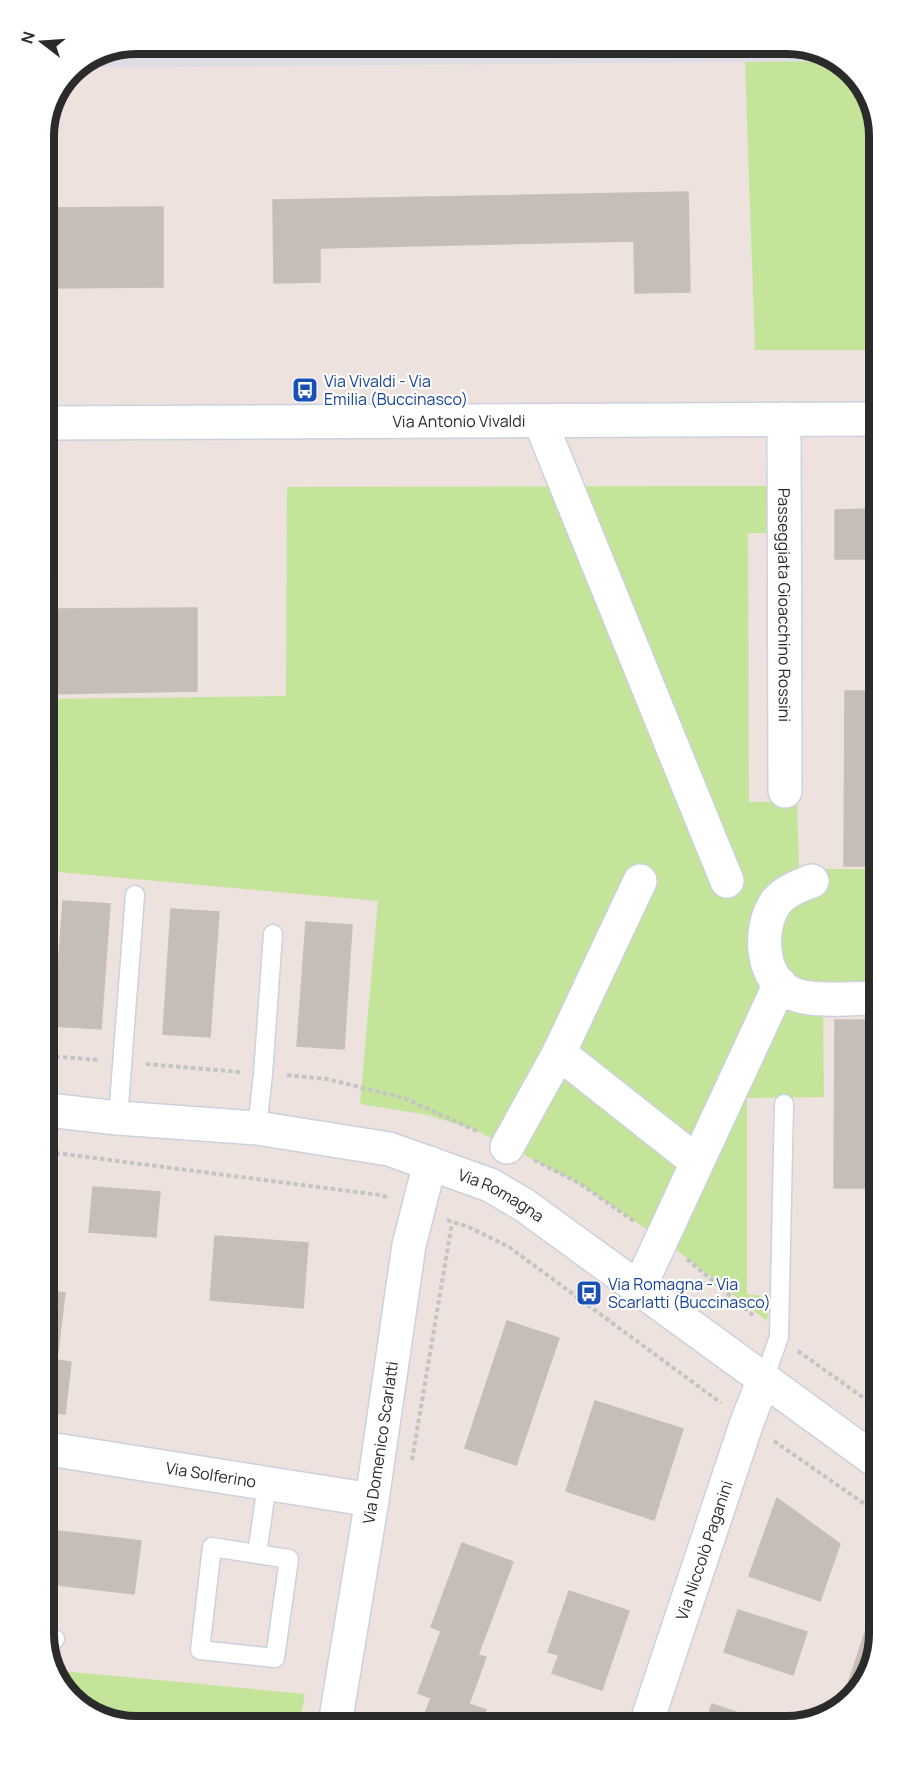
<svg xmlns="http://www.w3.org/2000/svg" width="923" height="1770" viewBox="0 0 923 1770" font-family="Manrope,sans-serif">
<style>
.industrial{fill:#dedde5}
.green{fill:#c3e499}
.building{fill:#c5beb8;stroke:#c8beb6;stroke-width:1.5}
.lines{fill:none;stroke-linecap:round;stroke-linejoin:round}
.lane-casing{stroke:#cbd2dd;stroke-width:21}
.street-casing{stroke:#cbd2dd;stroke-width:36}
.path{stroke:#c4c4c4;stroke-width:4;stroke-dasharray:4.5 3;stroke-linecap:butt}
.lane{stroke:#fff;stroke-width:18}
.street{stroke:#fff;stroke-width:33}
.labels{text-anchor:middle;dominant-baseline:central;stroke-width:4.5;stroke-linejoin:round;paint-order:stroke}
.transit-label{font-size:16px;fill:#164399;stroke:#fff;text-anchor:start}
.street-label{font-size:16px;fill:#2b2b2b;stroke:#fff}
.rim{fill:none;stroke:#2b2b2b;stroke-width:8}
</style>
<rect width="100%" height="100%" fill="#ede2dd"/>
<path class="industrial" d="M136,44H794L839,61L75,68Z"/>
<path class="green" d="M839,61L843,62L873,101L874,350H755L745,62Z
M770,486V533H748L749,802H797L799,869H876L877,1006L823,1007L824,1097L747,1098V1294L770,1297L767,1321L670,1245L579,1183L476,1130L428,1115L360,1104L378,901L47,871L46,699L286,696L287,487Z
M51,1670L305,1694L299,1725L130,1726L80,1708Z"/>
<path class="building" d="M382,44H454V47L382,48Z
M490,44H587V47L490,48Z
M688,192L690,292L635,293L634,241L320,248V282L274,283L273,200Z
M163,207V287L44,288V208Z
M874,509L875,559H835V510Z
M197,608V691L46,694V635H55V609Z
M845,691H875L876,866H844Z
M63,901L110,904L101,1029L54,1026Z
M171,909L219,912L210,1037L163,1034Z
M306,922L352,925L344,1049L297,1046Z
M835,1020H877V1188H834Z
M93,1187L160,1192L156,1237L89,1232Z
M215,1236L308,1243L303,1308L210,1300Z
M49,1291L65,1293L57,1360L71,1362L65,1414L49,1412Z
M507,1321L559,1338L516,1465L465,1448Z
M595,1401L683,1429L654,1520L566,1491Z
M777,1498L840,1544L820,1601L749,1576Z
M50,1530L141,1541L134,1594L50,1584Z
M462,1543L513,1562L478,1655L486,1657L469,1704L486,1710L482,1723L421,1724L431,1698L418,1693L441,1631L431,1627Z
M569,1591L629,1611L602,1690L552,1673L559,1655L548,1652Z
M878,1593L879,1635L864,1686L841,1705Z
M738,1610L807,1632L793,1675L724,1652Z
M712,1704L759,1720L706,1721Z"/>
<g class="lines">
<g class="lane-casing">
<path id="lane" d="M118,1118L135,895
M257,1128L263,1074L273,934
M764,1379L779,1337L784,1104
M212,1547L289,1559L275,1658L200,1650Z
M257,1554L267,1484
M50,1638L55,1639"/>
</g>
<g class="street-casing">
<g id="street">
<path id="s1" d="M784,419L785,791"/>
<path d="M540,421L727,881"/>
<path id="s2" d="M45,423L874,419"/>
<path d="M812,881C799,886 785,891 776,902C759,927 760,972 786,990C805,1004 853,998 877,998"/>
<path d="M559,1053L697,1162"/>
<path id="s3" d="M48,1110L118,1118L257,1128L389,1149L490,1185L524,1205L879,1463"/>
<path d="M507,1147L559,1053L640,881"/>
<path d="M639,1288L780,984"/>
<path id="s4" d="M49,1449L372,1500"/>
<path id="s5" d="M647,1721L747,1422L764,1379"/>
<path id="s6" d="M335,1724L372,1500L409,1245L430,1163"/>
</g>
</g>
<path class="path" d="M48,1056L100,1060
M146,1064L240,1072
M287,1075L327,1079L404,1098L479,1132
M48,1152L380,1195L390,1198
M534,1160L579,1183L635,1222
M447,1220L471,1228L509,1247L721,1403
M687,1259L755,1317
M798,1351L878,1408
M774,1441L879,1514
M412,1460L452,1223"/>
<use href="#lane" class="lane"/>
<use href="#street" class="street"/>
</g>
<defs>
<g id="bus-square" transform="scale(1.35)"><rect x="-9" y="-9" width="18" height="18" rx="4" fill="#1a4fb4" stroke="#fff"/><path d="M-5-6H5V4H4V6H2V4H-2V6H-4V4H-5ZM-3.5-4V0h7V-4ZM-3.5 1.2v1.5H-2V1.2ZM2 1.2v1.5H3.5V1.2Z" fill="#fff"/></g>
</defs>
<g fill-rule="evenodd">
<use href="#bus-square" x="305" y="390"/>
<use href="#bus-square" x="589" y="1293"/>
</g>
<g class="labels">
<g class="transit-label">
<text x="324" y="381">Via Vivaldi - Via<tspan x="324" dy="18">Emilia (Buccinasco)</tspan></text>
<text x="608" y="1284">Via Romagna - Via<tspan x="608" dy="18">Scarlatti (Buccinasco)</tspan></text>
</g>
<g class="street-label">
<text stroke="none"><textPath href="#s2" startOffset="414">Via Antonio Vivaldi</textPath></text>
<text stroke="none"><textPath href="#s1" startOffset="186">Passeggiata Gioacchino Rossini</textPath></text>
<text stroke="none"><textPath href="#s3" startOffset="465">Via Romagna</textPath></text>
<text stroke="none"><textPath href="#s6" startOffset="285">Via Domenico Scarlatti</textPath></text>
<text stroke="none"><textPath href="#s4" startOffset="164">Via Solferino</textPath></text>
<text stroke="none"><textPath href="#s5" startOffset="180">Via Niccolò Paganini</textPath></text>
</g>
</g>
<path d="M0 0H923V1770H0ZM136 54H787A82 82 0 0 1 869 136V1634A82 82 0 0 1 787 1716H136A82 82 0 0 1 54 1634V136A82 82 0 0 1 136 54Z" fill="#fff" fill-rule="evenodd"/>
<path class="rim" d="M136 54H787A82 82 0 0 1 869 136V1634A82 82 0 0 1 787 1716H136A82 82 0 0 1 54 1634V136A82 82 0 0 1 136 54Z"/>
<g transform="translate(42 42) rotate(287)" stroke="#ffffff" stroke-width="4.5" paint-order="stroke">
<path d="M0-4.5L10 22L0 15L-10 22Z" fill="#2b2b2b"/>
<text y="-9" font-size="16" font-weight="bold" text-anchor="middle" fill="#2b2b2b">N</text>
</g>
</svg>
